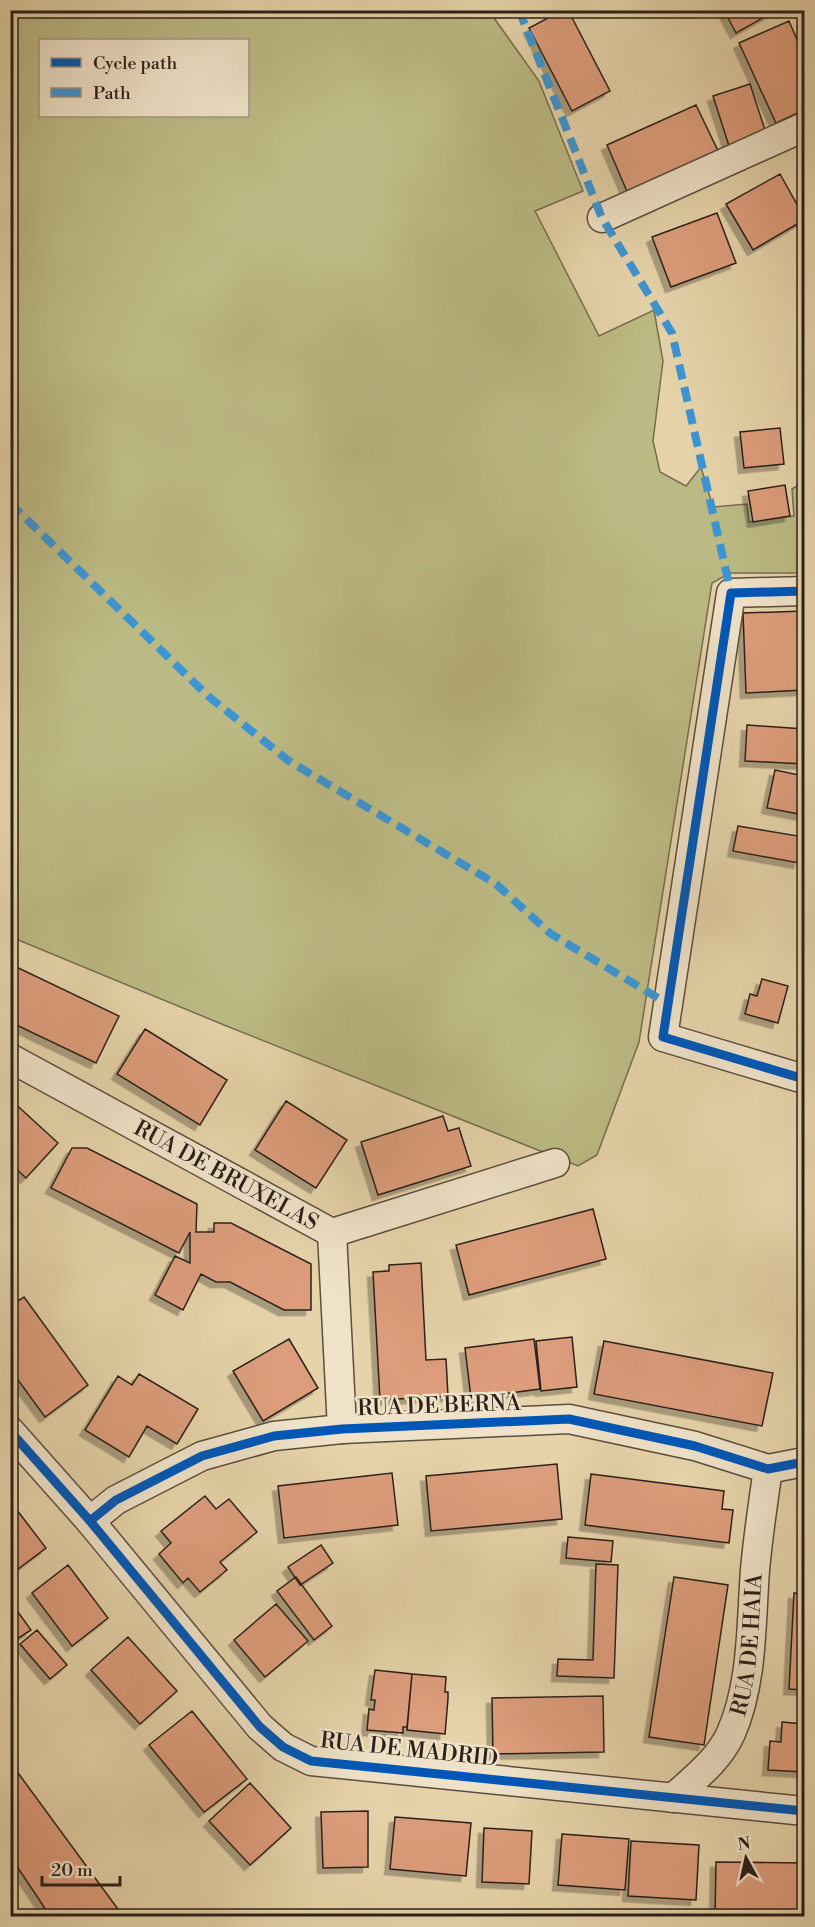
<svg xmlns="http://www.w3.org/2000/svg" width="815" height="1927" viewBox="0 0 815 1927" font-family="'Libre Bodoni',serif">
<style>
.green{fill:#bcba84;stroke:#746e4f;stroke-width:1.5;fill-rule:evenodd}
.building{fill:#dd9d7c;stroke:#2c211a;stroke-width:1.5;filter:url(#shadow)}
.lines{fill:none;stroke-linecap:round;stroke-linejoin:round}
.minor-casing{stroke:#5a4e3e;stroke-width:31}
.minor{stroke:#efe2c8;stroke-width:28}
.quiet{stroke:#3c95d4;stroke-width:8;stroke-dasharray:15 8;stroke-linecap:butt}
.cycleway-casing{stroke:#efe2c8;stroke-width:13}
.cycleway{stroke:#0057b8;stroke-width:9}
.labels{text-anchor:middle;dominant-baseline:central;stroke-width:5;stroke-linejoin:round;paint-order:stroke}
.street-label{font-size:22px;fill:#2c211a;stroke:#efe2c8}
</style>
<defs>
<filter id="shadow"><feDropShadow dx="-5.5" dy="5.5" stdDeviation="0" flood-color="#0004"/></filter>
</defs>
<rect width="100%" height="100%" fill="#e6d3aa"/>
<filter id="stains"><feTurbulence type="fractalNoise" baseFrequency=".00333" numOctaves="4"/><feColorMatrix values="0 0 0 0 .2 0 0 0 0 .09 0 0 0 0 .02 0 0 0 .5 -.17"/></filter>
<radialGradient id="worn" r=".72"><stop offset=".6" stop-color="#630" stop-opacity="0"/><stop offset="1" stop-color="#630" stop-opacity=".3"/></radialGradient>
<path class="green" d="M10,11H489L539,81L583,191L535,211L599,336L654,310L663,361L653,441L660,472L686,486L701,467L713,507L747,504L749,522L794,516L792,489L804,482V573H730L712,583L639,1042L597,1155L578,1166L224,1025L11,937ZM40,40H248V116H40Z"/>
<path class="building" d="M563,10H568L610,91L572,111L529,28Z
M724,10H774L775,11L736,33Z
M789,21L804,56V110L776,123L739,43Z
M750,84L767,136L730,149L713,96Z
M696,105L720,155L629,196L607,145Z
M780,174L804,217V220L753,250L726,204Z
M717,213L736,263L671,287L652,237Z
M780,428L784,464L744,468L740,432Z
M785,485L790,516L753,522L748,491Z
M804,611V690L746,693L743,613Z
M747,725L804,729V764L745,761Z
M775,770L804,776V815L767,808Z
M738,826L804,837L799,863L733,851Z
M10,964L119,1016L96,1063L10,1022Z
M762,979L788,986L778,1023L745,1014L750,994L757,996Z
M145,1029L227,1080L200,1125L117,1074Z
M10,1099L58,1143L26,1178L10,1163Z
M286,1101L347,1140L316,1188L255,1150Z
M443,1116L448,1131L459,1128L471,1166L378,1195L361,1142Z
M72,1148H87L197,1204L196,1232H214V1223H231L311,1264V1310H284L230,1282H216L201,1274L183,1310L155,1295L175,1256L190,1263V1232L179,1253L51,1188Z
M593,1209L606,1259L469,1295L456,1245Z
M421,1263L426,1360L446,1359L448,1396L380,1400L373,1272L389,1271V1265Z
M24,1297L88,1385L45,1417L10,1369V1306Z
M572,1337L577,1387L541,1391L536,1341Z
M289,1339L318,1388L263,1421L233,1371Z
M534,1339L540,1389L471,1398L465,1348Z
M604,1341L773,1373L762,1426L594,1394Z
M139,1374L198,1409L177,1444L147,1426L129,1457L85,1430L118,1376L132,1385Z
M557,1464L562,1519L431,1531L426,1476Z
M392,1473L398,1525L284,1538L278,1486Z
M591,1474L724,1491L722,1509L733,1510L729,1543L585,1525Z
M205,1496L216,1509L229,1499L257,1532L220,1562L227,1570L200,1592L188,1578L183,1583L159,1554L171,1543L161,1531Z
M10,1501L46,1548L10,1575Z
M568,1537L613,1541L611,1562L566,1558Z
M321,1545L333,1563L300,1585L288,1567Z
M596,1564L618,1565L614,1678L557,1676L558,1659L593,1660Z
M68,1565L108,1618L72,1646L32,1593Z
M296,1577L332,1626L314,1640L277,1591Z
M674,1577L728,1585L704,1745L649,1737Z
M794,1593L804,1594V1690L789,1689Z
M10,1601L31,1630L14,1641L10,1636Z
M276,1604L308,1641L265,1677L234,1640Z
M37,1630L67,1665L50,1679L20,1644Z
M128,1637L177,1691L140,1724L91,1670Z
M375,1670L412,1674L407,1727H403V1733L367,1730L369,1709L374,1710L375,1700H371Z
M412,1674L446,1677L445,1692H448V1699L445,1734L407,1730Z
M603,1696L604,1752L493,1754L492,1698Z
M192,1711L247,1779L204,1812L149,1745Z
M782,1722L804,1724V1772L768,1770L770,1741L781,1742Z
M10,1762L123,1916H50L10,1856Z
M250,1783L291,1828L250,1865L209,1821Z
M368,1811V1867L323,1868L321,1812Z
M395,1817L471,1823L466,1876L390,1869Z
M484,1828L532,1831L529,1884L482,1882Z
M562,1834L629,1839L625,1890L558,1885Z
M631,1841L699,1845L696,1900L628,1896Z
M716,1862L804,1863V1916H715Z"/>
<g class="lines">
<g class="minor-casing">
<g id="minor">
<path d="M602,218L804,127"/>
<path d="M804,591L731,593L663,1037L804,1079"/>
<path id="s1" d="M10,1058L332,1233L555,1163"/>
<path d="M332,1233L342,1429"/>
<path d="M10,1431L90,1521L260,1727L283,1747L311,1761L804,1811"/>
<path d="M90,1521L116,1500L202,1456L274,1436L342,1429L569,1419L695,1446L768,1469L804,1462"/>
<path id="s2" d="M673,1798C695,1778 719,1760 731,1733C753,1683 751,1623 755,1570C758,1536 763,1503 768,1469"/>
</g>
</g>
<use href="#minor" class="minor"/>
<path class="quiet" d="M519,10L602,218L672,333L731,593
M10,503L208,696L289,761L496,884L551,934L668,1004"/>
<g class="cycleway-casing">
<path id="cycleway" d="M804,591L731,593L663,1037L804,1079
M10,1431L90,1521L260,1727L283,1747L311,1761L804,1811
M90,1521L116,1500L202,1456L274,1436L342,1429L569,1419L695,1446L768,1469L804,1462"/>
</g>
<use href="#cycleway" class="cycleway"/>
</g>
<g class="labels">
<g class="street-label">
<text stroke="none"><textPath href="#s1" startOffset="246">RUA DE BRUXELAS</textPath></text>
<text transform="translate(439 1406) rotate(-2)">RUA DE BERNA</text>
<text stroke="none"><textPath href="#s2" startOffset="178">RUA DE HAIA</textPath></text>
<text transform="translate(409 1750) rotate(6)">RUA DE MADRID</text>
</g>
</g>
<rect width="815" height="1927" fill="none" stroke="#e6d3aa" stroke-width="36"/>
<rect x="12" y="12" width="791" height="1903" fill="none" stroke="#2c211a" stroke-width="3"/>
<rect x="18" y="18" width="779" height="1891" fill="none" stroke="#2c211a" stroke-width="1.5"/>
<rect x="39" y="39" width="210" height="78" fill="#efe2c8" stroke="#a19582" stroke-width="1.5"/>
<rect x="51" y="58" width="30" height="9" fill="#0057b8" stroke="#a19582" stroke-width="1.5"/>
<text x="93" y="69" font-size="18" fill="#2c211a">Cycle path</text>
<rect x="51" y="88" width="30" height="9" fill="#3c95d4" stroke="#a19582" stroke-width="1.5"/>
<text x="93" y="99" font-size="18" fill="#2c211a">Path</text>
<g transform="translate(746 1858) rotate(352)" stroke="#efe2c8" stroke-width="4.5" paint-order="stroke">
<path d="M0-4.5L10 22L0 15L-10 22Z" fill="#2c211a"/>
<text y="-9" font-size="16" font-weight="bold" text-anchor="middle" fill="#2c211a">N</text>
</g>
<path d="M42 1876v9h78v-9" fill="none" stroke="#2c211a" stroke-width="3"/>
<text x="51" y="1876" font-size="18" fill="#2c211a" stroke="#efe2c8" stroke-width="4.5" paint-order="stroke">20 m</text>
<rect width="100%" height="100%" filter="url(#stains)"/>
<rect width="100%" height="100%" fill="url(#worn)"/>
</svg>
